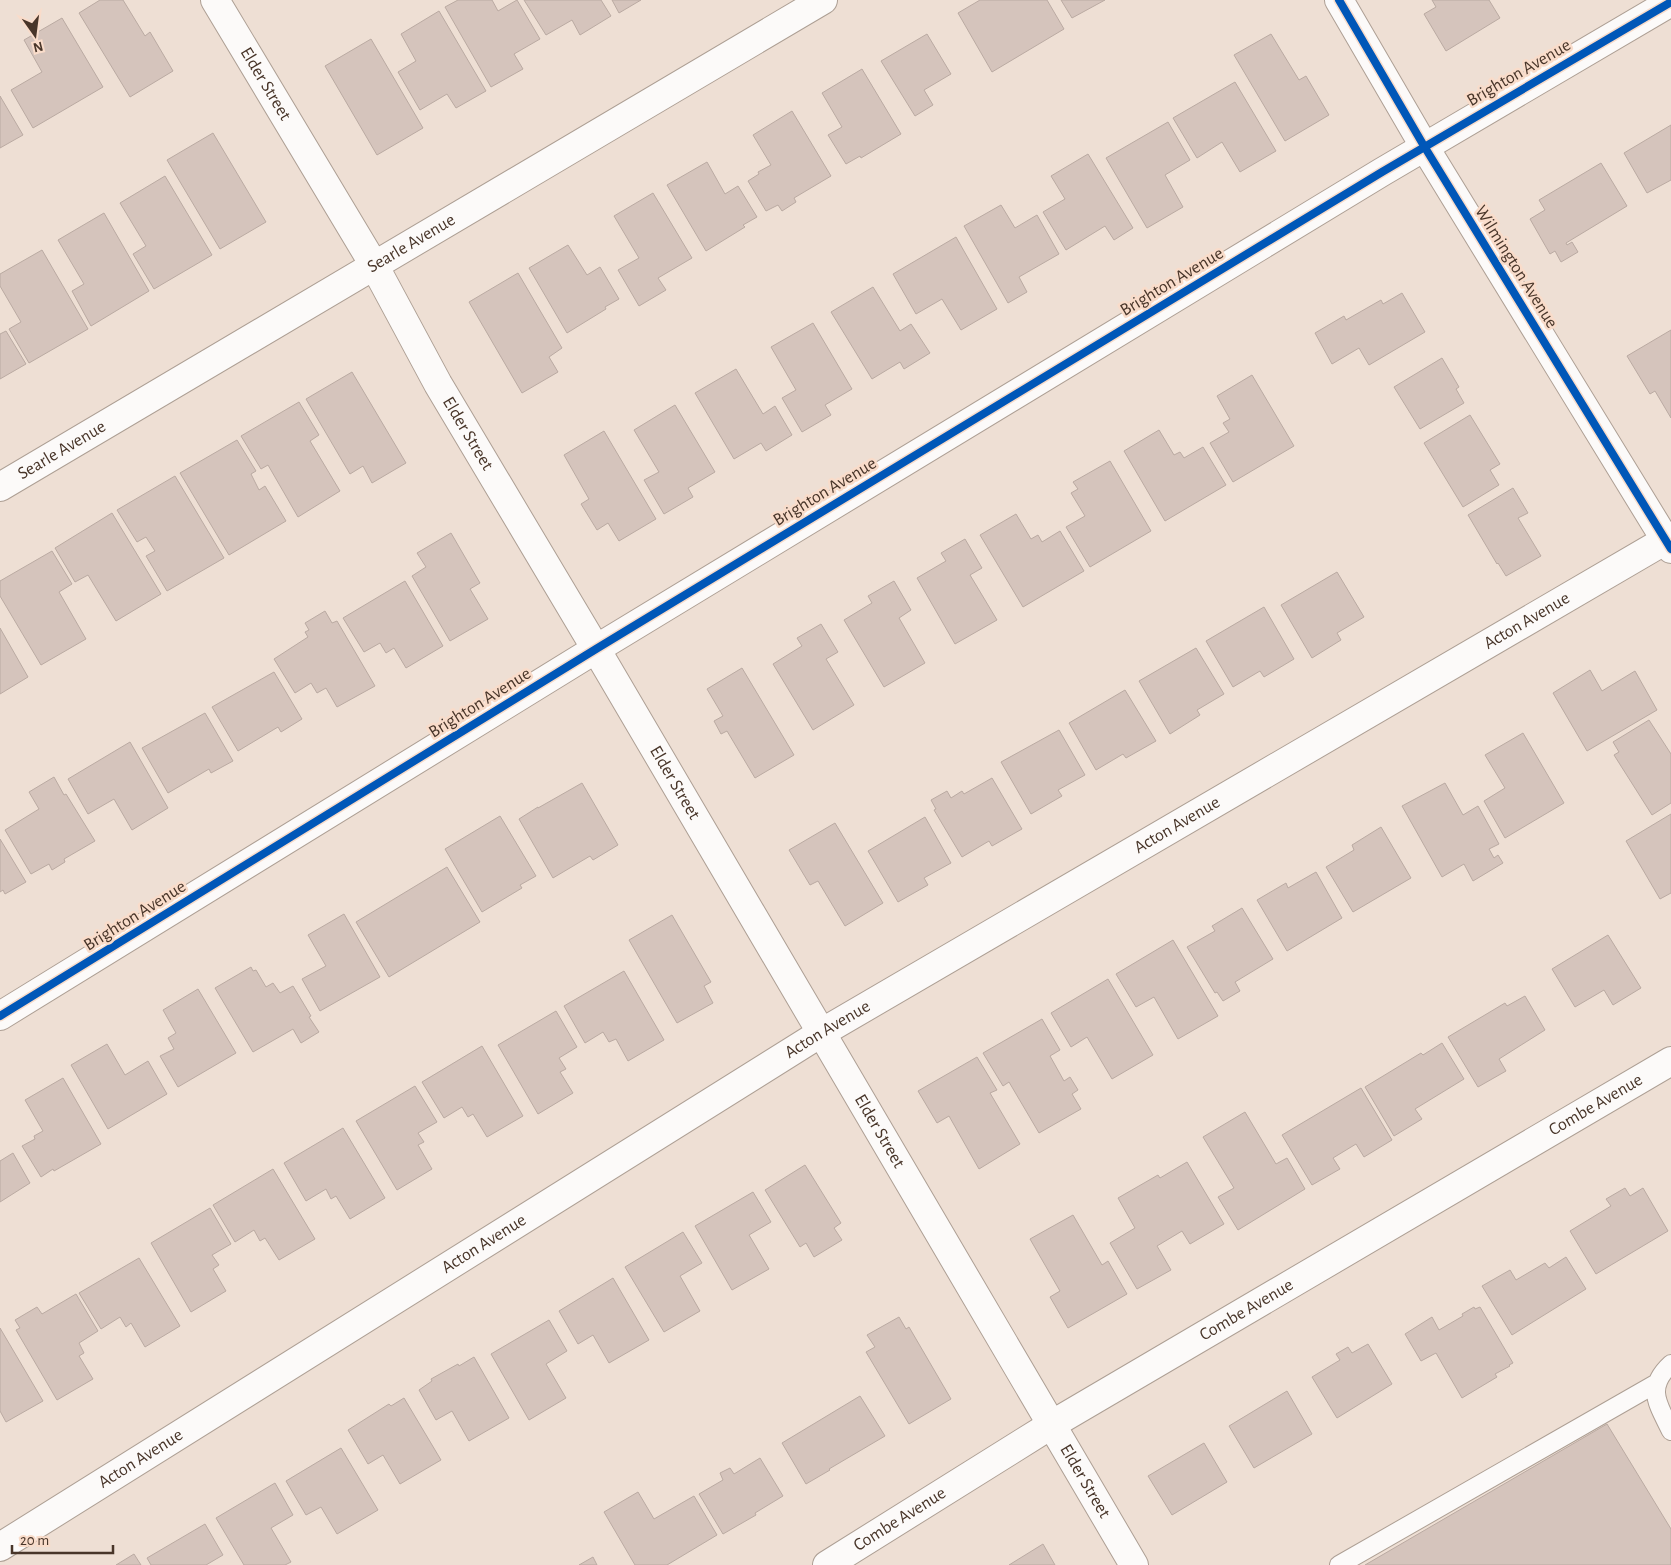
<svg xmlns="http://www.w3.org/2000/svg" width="1671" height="1565" viewBox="0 0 1671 1565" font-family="'Alegreya Sans',sans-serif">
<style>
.building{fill:#d5c4bc;stroke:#baaaa2}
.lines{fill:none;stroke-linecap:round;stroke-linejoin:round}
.service-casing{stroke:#ad9f94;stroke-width:20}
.minor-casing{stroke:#ad9f94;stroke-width:30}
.service{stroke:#fcfaf9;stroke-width:18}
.minor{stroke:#fcfaf9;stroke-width:28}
.cycleway-casing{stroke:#f9dcca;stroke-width:11}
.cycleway{stroke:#0057b8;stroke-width:8}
.labels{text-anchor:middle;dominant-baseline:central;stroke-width:5;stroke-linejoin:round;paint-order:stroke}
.street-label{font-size:18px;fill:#483529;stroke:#f9dcca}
</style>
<rect width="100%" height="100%" fill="#eedfd4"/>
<path class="building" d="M100,0H123L145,36L150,32L173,71L130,97L79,13Z
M458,0H492L498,11L517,0L540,39L514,54L523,69L491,87L445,7Z
M524,0H601L611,16L580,35L572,20L546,35Z
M612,0H641L619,13Z
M980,0H1047L1064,29L992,72L958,13Z
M1061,0H1105L1072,18Z
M1432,0H1489L1500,18L1446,51L1424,14L1436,7Z
M439,11L486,91L456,108L447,94L420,110L398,72L416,61L401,34Z
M62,18L103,87L33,128L11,90L42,72L24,40Z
M927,34L951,74L924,90L933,105L915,116L881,61Z
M1271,34L1299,80L1306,76L1329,115L1285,141L1234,55Z
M371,39L423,128L377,155L325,66Z
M862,69L901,134L861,158L860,156L846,164L828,135L842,127L822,93Z
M1235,82L1276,151L1240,172L1222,142L1197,158L1173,118Z
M0,96L23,135L0,148Z
M792,111L831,176L794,198L796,202L782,211L778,205L766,211L748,181L759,174L758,172L771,165L753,135Z
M1168,122L1190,160L1165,175L1183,207L1147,228L1106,158Z
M1671,125V180L1647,193L1624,153Z
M213,133L266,222L220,249L167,160Z
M1088,154L1133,228L1114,240L1105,226L1066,250L1043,212L1065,199L1051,176Z
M707,162L725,194L738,186L757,217L743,225L745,227L706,251L667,185Z
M1601,163L1627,206L1566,243L1567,245L1572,242L1578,252L1561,262L1555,251L1550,254L1530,219L1545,210L1539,200Z
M165,176L212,255L154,289L133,254L146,246L120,203Z
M653,193L692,258L658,278L666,290L639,306L618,270L639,258L614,216Z
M1001,205L1015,228L1037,215L1059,254L1019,277L1027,292L1008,303L964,226Z
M104,213L149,291L91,326L72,291L84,284L58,240Z
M956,237L997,309L961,330L942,299L916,314L893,274Z
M568,245L587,275L600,267L619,299L605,307L606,309L567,333L529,268Z
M42,250L88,329L29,363L9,329L21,322L0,286V274Z
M518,273L562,348L549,357L558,372L522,393L469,302Z
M873,287L900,331L911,324L930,353L904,369L900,362L872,379L831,312Z
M1402,293L1425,332L1369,365L1359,348L1332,364L1315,333L1344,316L1346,320L1381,300L1383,304Z
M813,323L852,389L825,405L831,415L802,432L782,398L796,390L771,347Z
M1671,330V418L1655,391L1650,394L1627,356Z
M6,331L26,364L0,379V334Z
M1442,358L1459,387L1456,389L1464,403L1420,429L1394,387Z
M736,369L763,414L775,406L792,435L766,451L761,443L734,459L695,393Z
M352,372L406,463L372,483L363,466L350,474L306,399Z
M1252,375L1294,446L1233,482L1210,443L1229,432L1223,423L1230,419L1217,396Z
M299,402L319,435L310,441L340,491L298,517L268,465L261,469L241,436Z
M675,405L715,472L688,488L693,497L664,514L644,480L659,472L634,430Z
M1470,415L1500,464L1490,470L1499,485L1463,507L1424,443Z
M1159,430L1174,455L1180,452L1184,458L1203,447L1226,485L1165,521L1124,451Z
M604,431L656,519L619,541L608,523L597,530L581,504L589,499L564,455Z
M237,440L256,471L251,474L259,490L265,486L286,521L229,555L180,473Z
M1110,461L1151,531L1090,567L1066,527L1085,516L1071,493L1078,489L1073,482Z
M175,476L224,558L167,591L146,556L155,551L146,537L137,542L117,510Z
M1513,488L1528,513L1518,518L1541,556L1506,576L1498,563L1497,564L1468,515Z
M112,513L161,594L116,621L88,575L75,582L55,548Z
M1016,514L1031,539L1038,535L1042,542L1060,531L1084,571L1023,607L980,535Z
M451,533L480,583L470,589L488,619L450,641L412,576L426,567L417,553Z
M965,539L982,568L970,575L997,620L955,644L917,578L946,561L941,553Z
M52,551L72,584L59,592L86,639L41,665L0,596V581Z
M1337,572L1364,617L1337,633L1341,640L1312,658L1281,605Z
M405,581L443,646L406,668L394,648L386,653L380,643L364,652L343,618Z
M894,581L911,610L899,618L925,663L884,687L844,620L872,603L868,596Z
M1264,607L1294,659L1264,677L1260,671L1233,687L1206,641Z
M325,611L332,623L337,621L375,686L337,707L326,688L317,693L311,683L295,693L274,659L308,637L305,632L309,630L305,623Z
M821,624L838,652L826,659L854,705L813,730L773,664L802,646L797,638Z
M0,628L28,677L0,694Z
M1196,648L1224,694L1197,710L1200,715L1170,734L1139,681Z
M742,668L794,755L755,778L727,731L721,734L714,721L723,716L707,689Z
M1590,670L1602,691L1635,671L1657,710L1587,751L1553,693Z
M274,672L302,719L281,732L278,727L238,751L212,707Z
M1125,690L1156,741L1126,758L1123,754L1096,770L1069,723Z
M205,713L233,761L211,773L209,769L168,793L142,748Z
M1649,720L1671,754V803L1652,815L1614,755L1619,752L1613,742Z
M1059,730L1085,775L1058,790L1062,796L1031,814L1001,762Z
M1523,733L1564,803L1505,838L1484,801L1505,788L1485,755Z
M130,742L168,808L132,830L114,799L88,814L68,779Z
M54,777L64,795L66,794L95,841L64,859L65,862L52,870L49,864L31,874L5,830L39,809L29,792Z
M992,778L1022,829L992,846L989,841L962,857L934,810L936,809L931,800L947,791L951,798L962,791L964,794Z
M582,783L618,845L593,860L590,856L553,878L519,819L538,807V808Z
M1445,783L1463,815L1478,806L1499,844L1489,849L1494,858L1498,855L1503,863L1473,881L1464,864L1442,877L1402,806Z
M1671,814V893L1660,899L1626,841Z
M500,816L536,876L520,885L522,888L482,912L445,849Z
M925,817L951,863L924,878L928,885L898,902L868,851Z
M835,823L883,903L845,926L818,881L810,885L789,850Z
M1381,827L1411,878L1353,912L1326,867L1354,850L1352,845Z
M0,839L26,882L5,894L3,890L0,892Z
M447,867L480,922L389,977L356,922Z
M1316,872L1342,918L1287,951L1257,900L1286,883L1288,888Z
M1242,908L1273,959L1235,982L1240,991L1223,1001L1217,992L1215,993L1187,947L1215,931L1212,926Z
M344,914L380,977L320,1011L302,979L326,966L308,935Z
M672,915L711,982L704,986L713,1003L677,1023L629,940Z
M1608,935L1641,988L1613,1005L1604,990L1575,1007L1552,969Z
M1173,940L1218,1016L1178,1039L1154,997L1136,1007L1116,974Z
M251,967L253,971L256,970L266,987L273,983L280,993L293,986L311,1016L309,1017L319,1032L301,1043L293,1029L253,1052L215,988Z
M624,971L664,1040L628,1061L616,1039L609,1042L603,1032L585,1043L564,1006Z
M1108,979L1153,1055L1112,1079L1087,1037L1071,1047L1051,1013Z
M198,989L236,1053L178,1087L160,1056L174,1049L168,1038L176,1033L163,1010Z
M1525,996L1545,1030L1499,1059L1506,1071L1478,1087L1448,1037L1505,1003L1507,1006Z
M556,1011L577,1047L559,1058L566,1069L560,1072L573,1093L538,1114L498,1045Z
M1042,1019L1060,1050L1050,1056L1064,1081L1070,1077L1078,1090L1072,1094L1081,1109L1039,1133L1009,1082L1003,1086L983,1053Z
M1442,1043L1464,1079L1415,1109L1422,1119L1394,1136L1365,1087L1421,1053L1423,1055Z
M107,1044L125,1075L148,1061L167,1094L108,1129L71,1065Z
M482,1046L523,1116L487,1137L473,1114L468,1117L462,1107L444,1118L422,1082Z
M977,1057L997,1090L990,1093L1020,1144L979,1169L949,1116L937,1123L918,1091Z
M63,1078L101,1144L54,1171L53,1169L41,1177L22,1146L35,1139L34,1136L43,1131L25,1100Z
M415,1086L437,1122L418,1133L424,1142L418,1145L432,1169L397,1190L356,1121Z
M1361,1088L1392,1140L1364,1157L1356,1144L1333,1158L1340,1169L1312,1185L1282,1135Z
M1245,1112L1276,1164L1287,1158L1305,1189L1238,1230L1218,1197L1234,1188L1203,1137Z
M343,1128L385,1198L350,1219L336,1196L331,1199L326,1189L306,1201L284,1163Z
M13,1153L30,1183L0,1202V1161Z
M1187,1162L1224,1224L1190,1244L1182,1231L1157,1246L1171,1270L1137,1289L1110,1243L1135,1228L1118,1198L1158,1175L1160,1178Z
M805,1165L841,1223L834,1228L842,1240L814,1257L806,1243L800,1247L765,1190Z
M273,1169L315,1239L279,1260L265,1238L260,1241L254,1230L235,1242L213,1205Z
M1625,1188L1630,1196L1643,1188L1668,1231L1596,1274L1570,1231L1611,1206L1606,1199Z
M753,1192L771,1222L749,1235L769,1269L732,1290L695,1226Z
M210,1208L231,1244L212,1255L219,1265L213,1269L226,1291L191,1312L151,1243Z
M1073,1215L1102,1265L1108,1261L1127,1294L1068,1328L1050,1297L1060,1291L1030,1239Z
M683,1232L702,1263L680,1276L700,1311L664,1332L625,1267Z
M1566,1257L1586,1289L1512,1335L1482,1286L1510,1270L1516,1280L1545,1263L1549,1268Z
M139,1258L180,1326L145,1347L131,1323L126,1327L120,1317L101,1329L79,1293Z
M613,1278L649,1340L609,1363L593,1335L578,1344L559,1311Z
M76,1294L98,1331L79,1343L84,1353L79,1356L93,1379L57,1400L16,1330L20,1328L15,1320L37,1307L42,1314Z
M1474,1307L1475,1309L1480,1307L1513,1363L1509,1365L1510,1366L1495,1374L1497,1377L1462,1398L1436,1353L1421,1361L1405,1334L1432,1317L1439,1330L1463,1316L1462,1314Z
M899,1317L906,1329L909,1327L951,1399L909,1424L866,1352L875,1347L867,1335Z
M549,1320L567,1351L546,1364L566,1398L529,1420L491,1354Z
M0,1328L43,1401L6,1422L0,1411Z
M1368,1344L1392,1384L1337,1418L1312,1377L1340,1360L1336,1354L1348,1347L1352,1353Z
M474,1357L509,1418L469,1441L452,1411L436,1420L419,1390L432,1381L431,1379L458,1364L459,1366Z
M1287,1391L1312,1434L1254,1468L1229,1426Z
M860,1396L885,1436L829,1469L830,1470L806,1484L782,1443Z
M404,1398L441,1460L400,1484L383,1455L368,1464L348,1430L389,1404L391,1406Z
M1607,1424L1671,1529V1565H1365Z
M1204,1443L1227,1482L1172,1515L1148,1476Z
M341,1448L378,1510L337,1534L321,1507L306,1515L286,1481Z
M760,1458L783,1496L755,1513L756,1515L723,1534L699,1494L723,1480L720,1473L730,1468L734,1474Z
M275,1483L293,1515L271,1528L291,1562L285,1565H244L216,1518Z
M638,1492L654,1519L694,1496L717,1535L667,1565H635L604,1512Z
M205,1524L223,1555L206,1565H151L147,1558Z
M1043,1544L1055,1565H1009Z
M134,1554L141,1565H116Z
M593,1557L597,1565H579Z"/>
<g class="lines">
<g class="service-casing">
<path id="service" d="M1671,1364C1645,1388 1658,1404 1671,1431
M1339,1565L1657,1383"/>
</g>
<g class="minor-casing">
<g id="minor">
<path id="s1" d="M215,0L374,265L438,384L596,649L1134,1565"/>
<path d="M1339,0L1424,146L1671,549"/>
<path id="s2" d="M0,487L823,0"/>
<path d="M0,1016L596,649L1382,172L1671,2"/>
<path id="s3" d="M0,1547L821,1033L1671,537"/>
<path id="s4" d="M827,1565L1051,1425L1671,1061"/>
</g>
</g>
<use href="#service" class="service"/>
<use href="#minor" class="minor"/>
<g class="cycleway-casing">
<path id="cycleway" d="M1339,0L1424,146L1671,549
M0,1016L596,649L1382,172L1671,2"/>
</g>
<use href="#cycleway" class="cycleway"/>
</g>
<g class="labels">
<g class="street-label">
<text transform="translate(1519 73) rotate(-30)">Brighton Avenue</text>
<text stroke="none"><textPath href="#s1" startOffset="98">Elder Street</textPath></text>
<text stroke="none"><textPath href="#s2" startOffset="478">Searle Avenue</textPath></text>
<text transform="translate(1516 267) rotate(58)">Wilmington Avenue</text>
<text transform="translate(1172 282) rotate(-31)">Brighton Avenue</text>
<text stroke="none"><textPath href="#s1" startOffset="502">Elder Street</textPath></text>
<text stroke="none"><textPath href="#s2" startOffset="72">Searle Avenue</textPath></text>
<text transform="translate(825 492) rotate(-31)">Brighton Avenue</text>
<text stroke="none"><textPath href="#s3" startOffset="1786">Acton Avenue</textPath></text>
<text transform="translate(480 703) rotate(-32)">Brighton Avenue</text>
<text stroke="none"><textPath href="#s1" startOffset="908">Elder Street</textPath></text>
<text stroke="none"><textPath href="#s3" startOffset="1381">Acton Avenue</textPath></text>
<text transform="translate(135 916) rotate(-32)">Brighton Avenue</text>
<text stroke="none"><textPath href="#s3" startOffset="976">Acton Avenue</textPath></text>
<text stroke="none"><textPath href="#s4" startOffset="896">Combe Avenue</textPath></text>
<text stroke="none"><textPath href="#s1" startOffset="1312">Elder Street</textPath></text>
<text stroke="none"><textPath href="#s3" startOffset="571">Acton Avenue</textPath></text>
<text stroke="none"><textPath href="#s4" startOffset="491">Combe Avenue</textPath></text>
<text stroke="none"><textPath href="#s3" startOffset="166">Acton Avenue</textPath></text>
<text stroke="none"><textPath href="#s1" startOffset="1718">Elder Street</textPath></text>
<text stroke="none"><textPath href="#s4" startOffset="86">Combe Avenue</textPath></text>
</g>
</g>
<g transform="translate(35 35) rotate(166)" stroke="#f9dcca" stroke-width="4" paint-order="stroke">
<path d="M0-4L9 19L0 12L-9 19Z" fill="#483529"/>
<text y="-8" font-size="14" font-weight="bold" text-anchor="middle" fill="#483529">N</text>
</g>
<path d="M12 1545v8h101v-8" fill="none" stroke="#483529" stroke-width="2.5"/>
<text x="20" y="1545" font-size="15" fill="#483529" stroke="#f9dcca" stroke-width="4" paint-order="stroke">20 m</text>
</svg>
